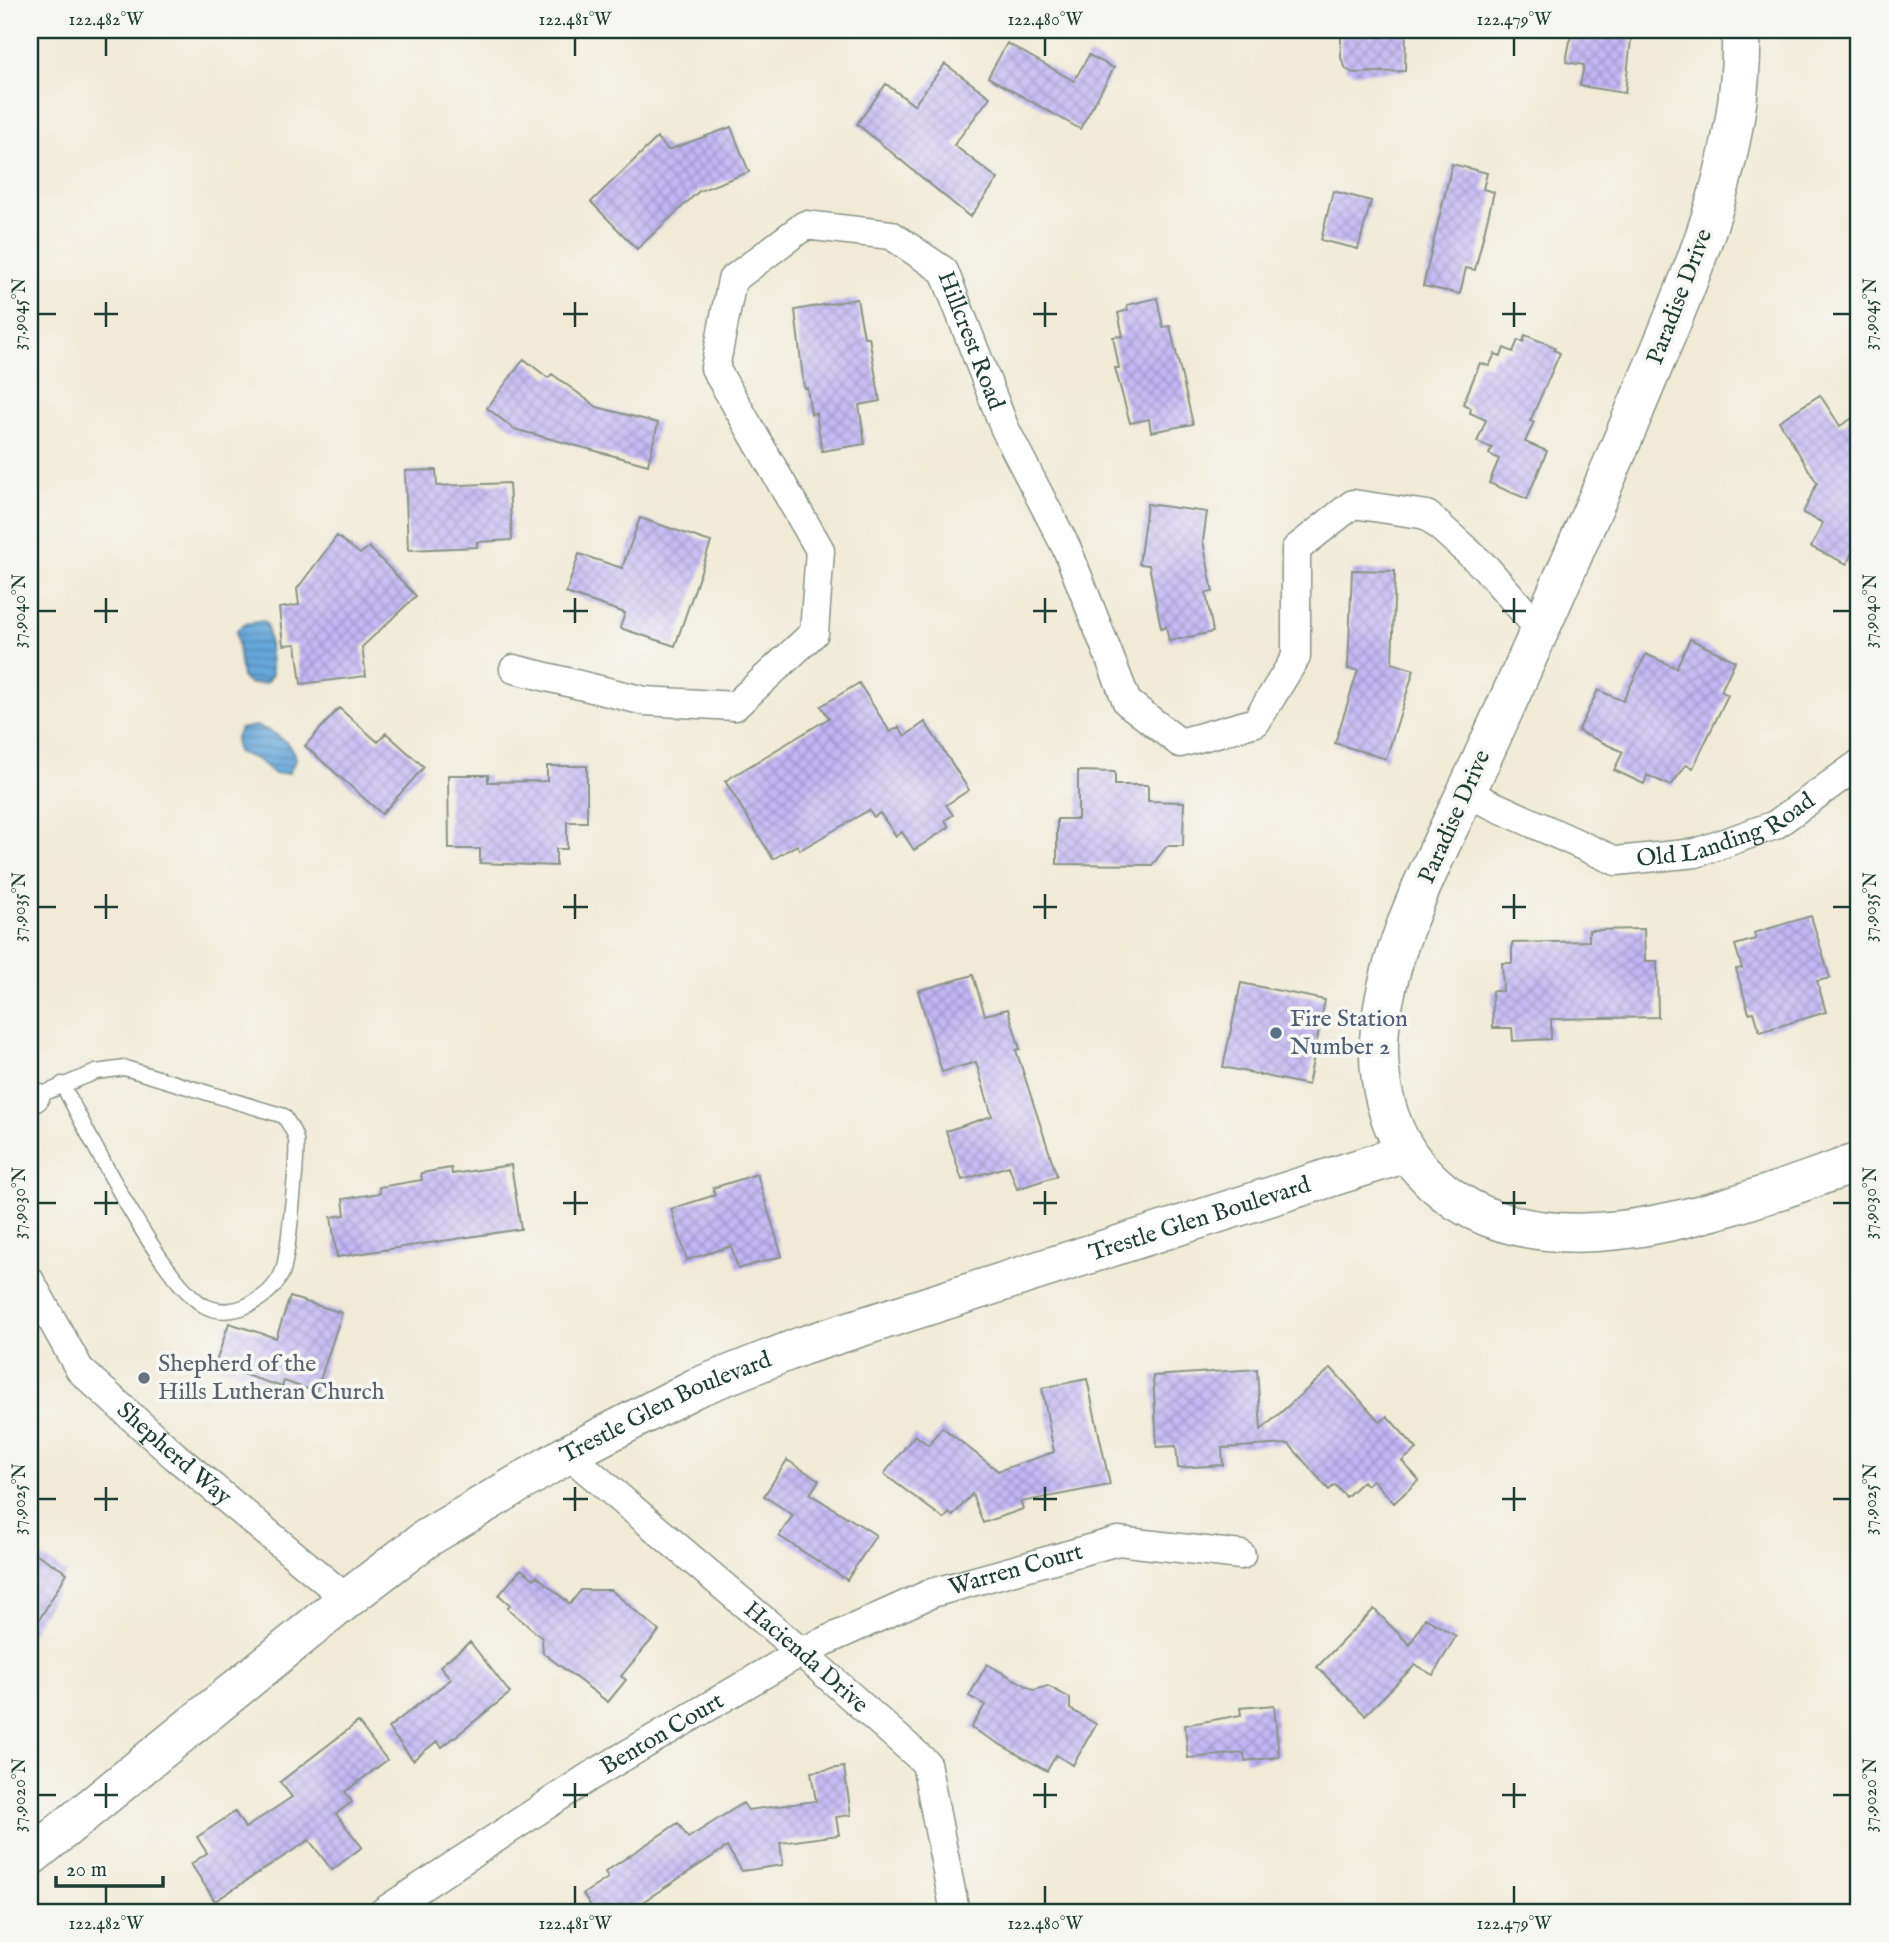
<svg xmlns="http://www.w3.org/2000/svg" width="1889" height="1942" viewBox="0 0 1889 1942" font-family="'IM FELL English',serif">
<style>
.water{fill:url(#water-rules);stroke:#427287;stroke-width:2}
.building{fill:url(#building-cross-hatch)}
.lines{fill:none;stroke-linecap:round;stroke-linejoin:round}
.lane-casing{stroke:#889486;stroke-width:17}
.street-casing{stroke:#889486;stroke-width:31}
.secondary-casing{stroke:#889486;stroke-width:41}
.lane{stroke:#fff;stroke-width:14}
.street{stroke:#fff;stroke-width:28}
.secondary{stroke:#fff;stroke-width:38}
.ticks{fill:none;stroke:#1f3d34;stroke-width:2.5}
.service-dot{fill:#5c6f8a;stroke:#f6f6f2;stroke-width:2.5}
.worship-dot{fill:#6b7280;stroke:#f6f6f2;stroke-width:2.5}
.labels{text-anchor:middle;dominant-baseline:central;stroke-width:7;stroke-linejoin:round;paint-order:stroke}
.street-label{font-size:24px;fill:#1f3d34;stroke:#f6f6f2}
.service-label{font-size:24px;fill:#4e5e75;stroke:#f6f6f2;text-anchor:start}
.worship-label{font-size:24px;fill:#5b616d;stroke:#f6f6f2;text-anchor:start}
.neatline{fill:none;stroke:#1f3d34;stroke-width:2.5}
.ticks-label{font-size:18px;text-anchor:middle;fill:#1f3d34}
</style>
<defs>
<pattern id="water-rules" width="6" height="5" patternUnits="userSpaceOnUse" patternTransform="scale(1.75)"><rect width="6" height="5" fill="#66a7da"/><path d="M0 2.5h6" fill="none" stroke="#5389b2"/></pattern>
<pattern id="building-cross-hatch" width="8" height="8" patternUnits="userSpaceOnUse" patternTransform="scale(1.75)"><rect width="8" height="8" fill="#c2b5f5"/><path d="M0 0l8 8M0 8l8-8" fill="none" stroke="#9d94c7"/></pattern>
</defs>
<rect width="100%" height="100%" fill="#f6f6f2"/>
<filter id="ink" filterUnits="userSpaceOnUse"><feTurbulence type="fractalNoise" baseFrequency=".0143" numOctaves="2"/><feDisplacementMap in="SourceGraphic" scale="14" xChannelSelector="R" yChannelSelector="G"/><feConvolveMatrix kernelMatrix="1 2 1 2 8 2 1 2 1" color-interpolation-filters="sRGB"/></filter>
<filter id="wash" filterUnits="userSpaceOnUse"><feTurbulence type="fractalNoise" baseFrequency=".00686" numOctaves="4" result="noise"/><feDisplacementMap in="SourceGraphic" scale="28" xChannelSelector="R" yChannelSelector="G"/><feGaussianBlur stdDeviation="1.57" result="paint"/><feColorMatrix in="noise" values="0 0 0 0 0 0 0 0 0 0 0 0 0 0 0 0 0 1.4 0 .05"/><feComposite in="paint" operator="in"/></filter>
<g filter="url(#wash)">
<rect width="100%" height="100%" fill="#f1ead7"/>
<path class="water" d="M263,621L267,625L272,674L266,683L249,684L242,677L236,631L244,624Z
M255,726C273,731 290,740 296,759L289,773L274,774L258,760L237,752L235,739L240,729Z"/>
<g id="blocks">
<path class="building" d="M1341,30H1406L1405,71L1353,73L1346,69L1341,58Z
M1572,30H1632L1625,93L1580,86L1584,65L1566,62Z
M1007,43L1074,81L1089,55L1114,68L1080,129L988,77Z
M945,64L990,97L954,145L998,179L970,217L857,124L886,84L914,105Z
M731,127L749,172L699,191L637,249L591,202L657,138L668,150Z
M1452,164L1487,173L1483,189L1494,192L1475,270L1466,268L1460,294L1423,286Z
M1333,191L1371,201L1358,249L1321,240Z
M1157,298L1163,327L1170,326L1193,424L1151,432L1149,419L1130,423L1115,368H1119L1113,337L1123,336L1118,313L1128,310L1127,305Z
M857,299L864,337H869L880,401L859,405L865,444L822,451L816,413L811,414L807,388H804L795,310Z
M1525,335L1555,347L1554,350L1560,353L1530,421L1534,422L1525,442L1547,451L1527,499L1489,483L1499,459L1489,454L1492,448L1477,442L1486,420L1470,413L1471,408L1463,404L1480,363L1489,366L1495,354L1501,356L1504,348L1513,352L1518,340L1523,342Z
M524,359L548,378L552,374L597,407L658,423L648,465L514,429L487,408Z
M1820,395L1840,426L1859,414V538L1847,564L1811,547L1823,523L1803,513L1817,483L1779,421Z
M436,470L437,486L509,483L512,540L477,542V547L408,550L405,471Z
M1147,504L1207,512L1203,541L1213,592L1206,593L1213,632L1169,641L1166,626L1161,628L1149,565L1139,564Z
M640,518L711,542L675,646L620,628L625,613L566,593L579,554L622,568Z
M337,536L360,554L369,547L416,596L362,647L366,676L301,684L296,644L283,645L279,608L299,605L297,589Z
M1352,570L1395,571L1392,663L1414,670L1386,759L1335,743L1358,670L1348,669Z
M1690,639L1735,661L1721,691L1728,695L1693,768L1686,765L1671,786L1647,775L1644,784L1614,770L1623,752L1578,731L1598,690L1623,701L1646,654L1676,668Z
M859,683L890,732L899,727L905,736L925,722L969,790L946,805L953,815L945,820L949,827L914,850L902,832L896,836L880,813L874,817L869,810L800,850L797,845L773,859L725,781L829,718L821,706Z
M339,708L378,742L386,733L424,767L382,814L305,746Z
M547,766H587V822H567V849H556V866L480,863V849H449L448,775H488V782L547,781Z
M1078,771L1115,772V785H1148V801L1184,802L1183,846H1167L1152,865L1057,864V819H1078Z
M1811,916L1830,978L1817,981L1826,1012L1760,1032L1754,1012L1749,1013L1736,969L1742,968L1735,945L1756,939L1754,933Z
M1644,929L1645,961H1657L1658,1017L1551,1019V1039L1513,1041L1512,1028H1493L1492,991H1503L1502,963H1512V943L1589,941V930Z
M973,975L985,1015L1008,1009L1020,1049L1016,1050L1057,1176L1017,1189L1009,1166L962,1180L946,1131L992,1116L976,1062L942,1072L918,991Z
M1241,983L1325,1000L1308,1085L1223,1067Z
M511,1165L521,1229L337,1257L331,1217L345,1215L343,1199L380,1193L379,1187L422,1180L421,1173L451,1168L452,1174Z
M757,1174L782,1256L738,1269L731,1246L687,1260L671,1209L715,1195L713,1188Z
M290,1297L342,1313L316,1392L284,1381L282,1387L215,1365L229,1323L276,1338Z
M1331,1368L1380,1422L1387,1416L1417,1449L1402,1461L1419,1480L1394,1503L1373,1480L1366,1485L1363,1481L1346,1497L1335,1485L1329,1490L1289,1444L1222,1448L1223,1465L1178,1468L1176,1446L1157,1447L1153,1376L1257,1369L1261,1430Z
M1087,1379L1110,1485L1021,1502L1023,1509L983,1523L972,1494L953,1516L949,1513L944,1519L884,1474L915,1435L928,1445L942,1427L998,1471L1054,1452L1042,1388Z
M787,1460L819,1480L810,1494L876,1535L847,1580L779,1536L793,1515L764,1496Z
M30,1550L67,1573L30,1635Z
M521,1569L534,1579L537,1576L570,1604L581,1590H611L659,1631L621,1676L626,1680L608,1702L543,1653L542,1638L507,1608L510,1605L499,1595Z
M1374,1609L1410,1645L1425,1618L1456,1636L1433,1675L1415,1665L1365,1715L1317,1667Z
M470,1642L510,1693L442,1747L437,1741L413,1760L388,1728L451,1679L440,1666Z
M987,1664L1034,1690L1048,1686L1070,1698V1709L1096,1724L1073,1765L1056,1755L1047,1771L971,1728L985,1705L969,1696Z
M1274,1705L1279,1757L1245,1761L1244,1753L1188,1758L1185,1725L1241,1715L1240,1708Z
M358,1722L387,1760L345,1792L352,1802L336,1814L362,1847L332,1870L309,1840L215,1901L191,1864L207,1853L197,1837L235,1812L245,1828L292,1797L280,1782Z
M844,1767L851,1815L836,1817L839,1835L780,1843L783,1865L742,1871L727,1847L627,1912H595L583,1894L608,1878L605,1872L678,1823L688,1838L743,1803L748,1810L816,1801L811,1772Z"/>
</g>
</g>
<g filter="url(#ink)">
<use href="#blocks" fill-opacity="0" stroke="#889486" stroke-width="2"/>
<g class="lines">
<g class="lane-casing">
<path id="lane" d="M35,1097L96,1072L125,1068L284,1116C288,1123 295,1132 296,1140C298,1156 288,1260 282,1273C271,1298 235,1319 207,1307C163,1287 88,1132 62,1084"/>
</g>
<g class="street-casing">
<g id="street">
<path id="s1" d="M514,669L645,701L735,706L814,633L820,550L715,368L732,280L805,225L891,235L944,271L1005,429L1067,549L1127,702L1180,743L1256,722L1296,657V549L1353,504L1427,515L1486,568L1540,630"/>
<path id="s2" d="M1466,793L1616,861L1696,853L1775,825L1859,764"/>
<path d="M30,1099L35,1097"/>
<path id="s3" d="M30,1281L80,1370L175,1456L347,1599"/>
<path id="s4" d="M568,1454L801,1652L926,1763L955,1912"/>
<path id="s5" d="M383,1912L589,1777L801,1652L932,1593L1118,1541L1241,1555"/>
</g>
</g>
<g class="secondary-casing">
<g id="secondary">
<path d="M1741,30C1745,164 1685,289 1635,410C1585,530 1532,649 1478,767C1440,849 1390,936 1380,1028C1375,1077 1387,1133 1421,1170C1529,1292 1734,1206 1859,1162"/>
<path id="s6" d="M30,1857L347,1599L427,1538L568,1454L695,1388L802,1346L1407,1153"/>
</g>
</g>
<use href="#lane" class="lane"/>
<use href="#street" class="street"/>
<use href="#secondary" class="secondary"/>
</g>
</g>
<path class="ticks" d="M106,38V56M575,38V56M1045,38V56M1514,38V56M106,302V327M575,302V327M1045,302V327M1514,302V327M38,314H56M94,314H118M563,314H588M1033,314H1057M1502,314H1526M1833,314H1850M106,598V623M575,598V623M1045,598V623M1514,598V623M38,611H56M94,611H118M563,611H588M1033,611H1057M1502,611H1526M1833,611H1850M106,894V919M575,894V919M1045,894V919M1514,894V919M38,907H56M94,907H118M563,907H588M1033,907H1057M1502,907H1526M1833,907H1850M106,1191V1215M575,1191V1215M1045,1191V1215M1514,1191V1215M38,1203H56M94,1203H118M563,1203H588M1033,1203H1057M1502,1203H1526M1833,1203H1850M106,1487V1511M575,1487V1511M1045,1487V1511M1514,1487V1511M38,1499H56M94,1499H118M563,1499H588M1033,1499H1057M1502,1499H1526M1833,1499H1850M106,1783V1808M575,1783V1808M1045,1783V1808M1514,1783V1808M38,1795H56M94,1795H118M563,1795H588M1033,1795H1057M1502,1795H1526M1833,1795H1850M106,1886V1904M575,1886V1904M1045,1886V1904M1514,1886V1904"/>
<circle class="service-dot" cx="1276" cy="1033" r="7"/>
<circle class="worship-dot" cx="144" cy="1378" r="7"/>
<g class="labels">
<g class="street-label">
<text transform="translate(1680 297) rotate(-69)">Paradise Drive</text>
<text stroke="none"><textPath href="#s1" startOffset="1032">Hillcrest Road</textPath></text>
<text transform="translate(1455 817) rotate(-66)">Paradise Drive</text>
<text stroke="none"><textPath href="#s2" startOffset="280">Old Landing Road</textPath></text>
<text stroke="none"><textPath href="#s6" startOffset="1349">Trestle Glen Boulevard</textPath></text>
<text stroke="none"><textPath href="#s6" startOffset="782">Trestle Glen Boulevard</textPath></text>
<text stroke="none"><textPath href="#s3" startOffset="228">Shepherd Way</textPath></text>
<text stroke="none"><textPath href="#s5" startOffset="723">Warren Court</textPath></text>
<text stroke="none"><textPath href="#s4" startOffset="313">Hacienda Drive</textPath></text>
<text stroke="none"><textPath href="#s5" startOffset="331">Benton Court</textPath></text>
</g>
<g class="service-label">
<text x="1290" y="1019">Fire Station<tspan x="1290" dy="28">Number 2</tspan></text>
</g>
<g class="worship-label">
<text x="158" y="1364">Shepherd of the<tspan x="158" dy="28">Hills Lutheran Church</tspan></text>
</g>
</g>
<rect width="1889" height="1942" fill="none" stroke="#f6f6f2" stroke-width="77"/>
<path d="M56 1876v10h107v-10" fill="none" stroke="#1f3d34" stroke-width="3.5"/>
<text x="66" y="1876" font-size="21" fill="#1f3d34" stroke="#f6f6f2" stroke-width="5" paint-order="stroke">20 m</text>
<rect x="38" y="38" width="1812" height="1866" class="neatline"/>
<g class="ticks-label">
<text x="106" y="25">122.482°W</text>
<text x="575" y="25">122.481°W</text>
<text x="1045" y="25">122.480°W</text>
<text x="1514" y="25">122.479°W</text>
<text transform="translate(19 314) rotate(-90)" y="6">37.9045°N</text>
<text transform="translate(1870 314) rotate(-90)" y="6">37.9045°N</text>
<text transform="translate(19 611) rotate(-90)" y="6">37.9040°N</text>
<text transform="translate(1870 611) rotate(-90)" y="6">37.9040°N</text>
<text transform="translate(19 907) rotate(-90)" y="6">37.9035°N</text>
<text transform="translate(1870 907) rotate(-90)" y="6">37.9035°N</text>
<text transform="translate(19 1203) rotate(-90)" y="6">37.9030°N</text>
<text transform="translate(1870 1203) rotate(-90)" y="6">37.9030°N</text>
<text transform="translate(19 1499) rotate(-90)" y="6">37.9025°N</text>
<text transform="translate(1870 1499) rotate(-90)" y="6">37.9025°N</text>
<text transform="translate(19 1795) rotate(-90)" y="6">37.9020°N</text>
<text transform="translate(1870 1795) rotate(-90)" y="6">37.9020°N</text>
<text x="106" y="1929">122.482°W</text>
<text x="575" y="1929">122.481°W</text>
<text x="1045" y="1929">122.480°W</text>
<text x="1514" y="1929">122.479°W</text>
</g>
</svg>
